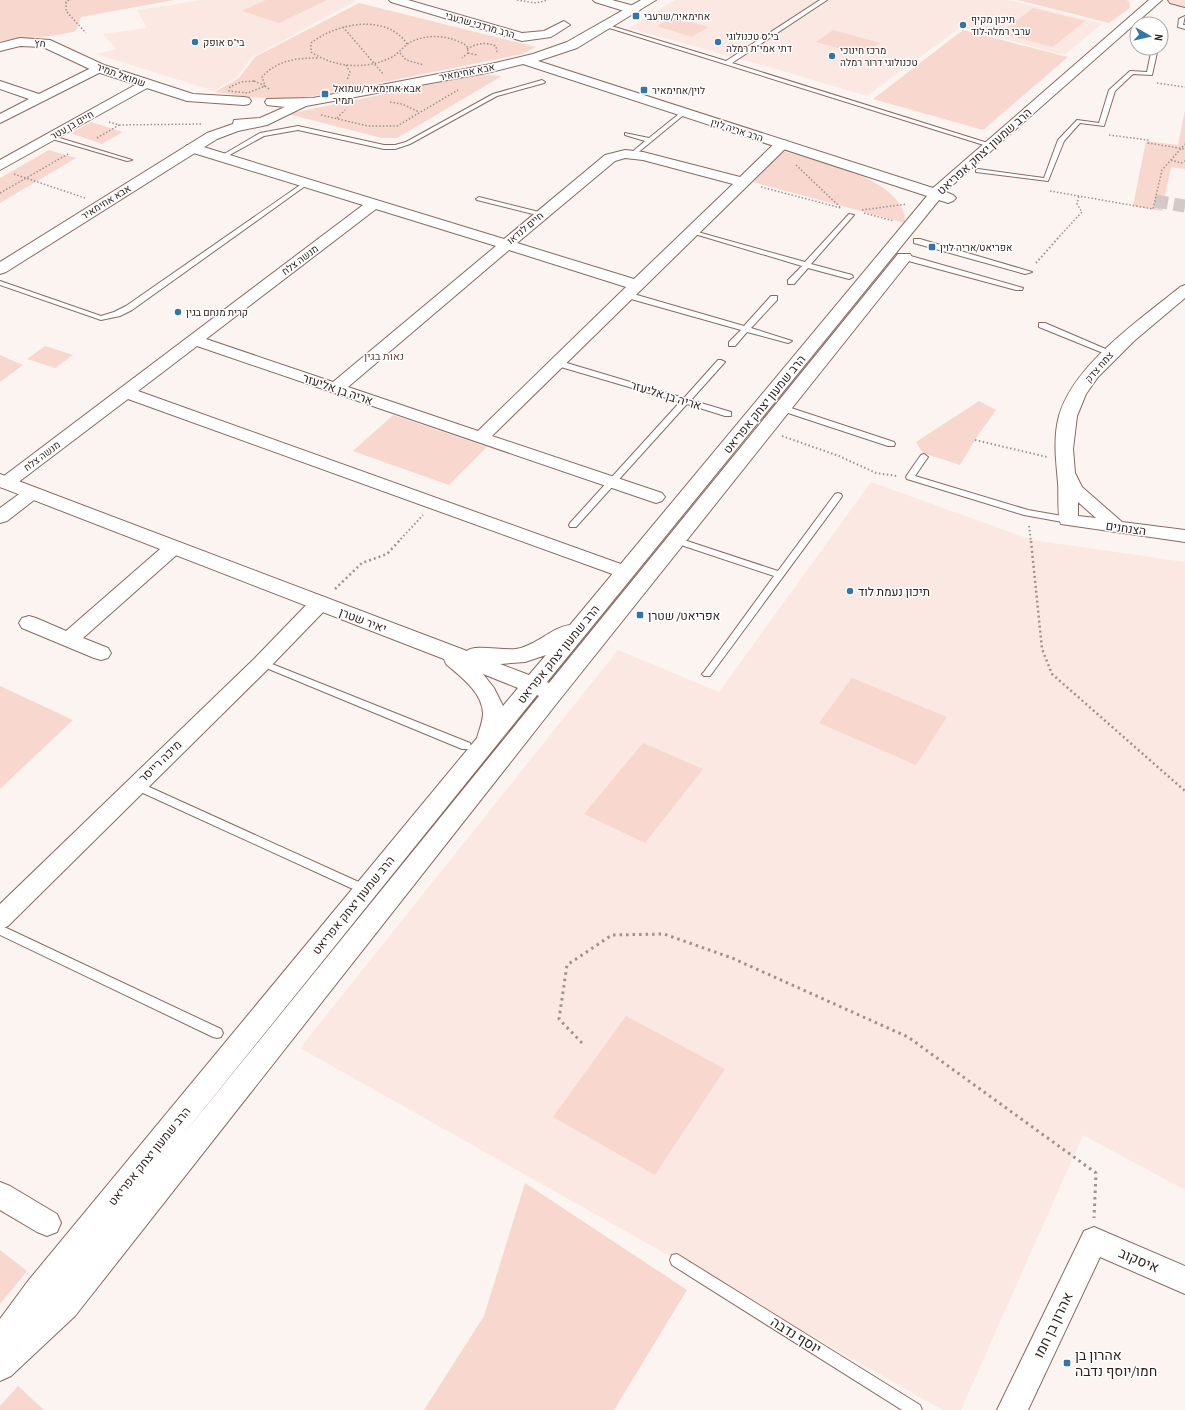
<svg xmlns="http://www.w3.org/2000/svg" width="1185" height="1410" viewBox="0 0 1185 1410" font-family="'PT Sans Narrow',Heebo,sans-serif">
	<style>
		.built { fill: #fbe8e2 }
		.green { fill: #f7d7ce }
		.lines { fill: none; stroke-linecap: round; stroke-linejoin: round }
		.minor-tunnel { stroke: #d3c9c6; stroke-width: 13; stroke-dasharray: 13 6; stroke-linecap: butt }
		.service-casing { stroke: #8c6960; stroke-width: 2 }
		.minor-casing { stroke: #8c6960; stroke-width: 2 }
		.tertiary-casing { stroke: #8c6960; stroke-width: 2 }
		.secondary-casing { stroke: #8c6960; stroke-width: 2 }
		.path-far3 { stroke: #9d928f; stroke-width: 1.5; stroke-dasharray: 1.5 2; stroke-linecap: butt }
		.path-far2 { stroke: #9d928f; stroke-width: 2; stroke-dasharray: 1.5 2.5; stroke-linecap: butt }
		.path-far1 { stroke: #9d928f; stroke-width: 2.5; stroke-dasharray: 2 3; stroke-linecap: butt }
		.path { stroke: #9d928f; stroke-width: 3; stroke-dasharray: 2.5 4; stroke-linecap: butt }
		.service { fill: #fff; fill-rule: evenodd }
		.minor { fill: #fff; fill-rule: evenodd }
		.tertiary { fill: #fff; fill-rule: evenodd }
		.secondary { fill: #ffe0d8; fill-rule: evenodd }
		.poi-dot { fill: #3175aa; stroke: #fff; stroke-width: 1.5 }
		.labels { text-anchor: middle; dominant-baseline: central; stroke-width: 3; stroke-linejoin: round; paint-order: stroke }
		.far-poi-label { font-size: 10px; fill: #2d1f1b; stroke: #fff; text-anchor: start }
		.far-street-label { font-size: 10px; fill: #2d1f1b; stroke: #fff }
		.far-neighbourhood-label { font-size: 11px; fill: #6a4a41; stroke: #fff }
		.street-label { font-size: 12px; fill: #2d1f1b; stroke: #fff }
		.poi-label { font-size: 12px; fill: #2d1f1b; stroke: #fff; text-anchor: start }
		.near-street-label { font-size: 14px; fill: #2d1f1b; stroke: #fff }
		.near-poi-label { font-size: 14px; fill: #2d1f1b; stroke: #fff; text-anchor: start }
	</style>
	<rect width="100%" height="100%" fill="#fcf4f1"/>
	<!-- built -->
	<path class="built" d="M 201,0 L 352,0 L 356,1 L 252,57 L 236,78 L 214,91 L 96,54 L 116,49 L 103,34 L 147,28 L 137,10 Z
		M 675,0 L 818,0 L 732,57 L 629,28 Z
		M 828,0 L 1008,0 L 1102,24 L 1064,55 L 961,27 L 867,96 L 738,58 Z
		M 871,482 L 1032,540 L 1185,562 L 1185,1190 L 1083,1135 L 961,1410 L 943,1410 L 300,1048 L 618,650 L 719,692 Z"/>
	<!-- green -->
	<path class="green" d="M 0,0 L 174,0 L 81,17 L 76,31 C 51,38 25,37 0,41 Z
		M 266,0 L 327,0 L 279,23 L 242,11 Z
		M 1018,0 L 1126,0 L 1129,1 L 1130,8 L 1109,23 Z
		M 359,3 L 536,47 L 522,54 L 294,100 L 250,97 L 215,92 L 239,78 L 255,57 Z
		M 1033,8 L 1085,21 L 1053,47 L 1000,33 Z
		M 673,17 L 708,27 L 692,37 L 657,26 Z
		M 833,30 L 880,43 L 863,55 L 816,42 Z
		M 963,30 L 1068,57 L 983,130 L 873,99 Z
		M 481,74 L 502,76 L 397,138 L 382,138 L 288,114 Z
		M 1185,110 L 1185,169 L 1171,167 L 1162,211 L 1133,206 L 1146,141 L 1178,145 Z
		M 91,122 L 123,132 L 102,144 L 71,133 Z
		M 49,150 L 76,158 L 0,203 L 0,178 Z
		M 783,151 C 815,161 908,179 905,223 L 753,182 Z
		M 45,346 L 73,355 L 55,368 L 27,359 Z
		M 0,355 L 23,365 L 0,382 Z
		M 979,401 L 996,410 L 978,435 L 960,465 L 923,453 L 916,442 Z
		M 393,415 L 487,447 L 449,485 L 353,451 Z
		M 852,678 L 947,717 L 916,765 L 819,723 Z
		M 0,686 L 73,720 L 0,789 Z
		M 643,743 L 703,769 L 645,843 L 584,814 Z
		M 626,1016 L 725,1069 L 655,1175 L 553,1117 Z
		M 525,1183 L 687,1290 L 614,1410 L 424,1410 L 484,1316 Z
		M 0,1250 L 27,1271 L 0,1304 Z
		M 18,1386 L 44,1410 L 0,1410 L 0,1406 Z"/>
	<g class="lines">
		<!-- minor-tunnel -->
		<path class="minor-tunnel" d="M 1155,201 L 1185,206"/>
		<defs>
			<path id="service" d="M 820,0 L 827,0 L 732,63 L 991,144 L 991,146 L 987,146 L 603,26 L 608,25 L 726,61 Z
				M 1185,16 L 1183,25 L 1185,25 L 1185,29 L 1178,27 L 1179,19 Z
				M 1152,48 L 1158,48 L 1152,75 L 1133,74 L 1115,91 L 1104,126 L 1080,123 L 1064,141 L 1048,181 L 976,172 L 976,170 L 978,169 L 1044,178 L 1058,140 L 1077,120 L 1099,123 L 1109,90 L 1130,71 L 1147,72 Z
				M 542,80 L 545,82 L 544,83 L 497,96 L 410,144 L 395,149 L 384,149 L 298,130 L 264,136 L 224,158 L 219,157 L 260,133 L 298,126 L 384,145 L 395,145 L 406,142 L 493,94 Z
				M 684,110 L 687,112 L 686,113 L 635,155 L 631,155 L 631,153 L 645,141 L 625,135 L 625,133 L 649,138 Z
				M 49,136 L 53,136 L 132,160 L 127,161 L 49,138 Z
				M 306,181 L 308,182 L 308,184 L 132,310 L 120,316 L 101,320 L 0,285 L 0,281 L 101,316 L 114,312 L 126,306 Z
				M 479,197 L 543,213 L 544,214 L 541,216 L 477,200 L 476,199 Z
				M 849,214 L 854,215 L 811,264 L 852,275 L 853,277 L 849,279 L 808,268 L 794,284 L 788,284 L 788,280 L 802,266 L 688,232 L 694,231 L 805,262 Z
				M 914,239 L 920,239 L 1032,272 L 1025,274 L 914,243 Z
				M 901,255 L 907,255 L 1023,288 L 1022,290 L 1016,290 L 901,259 Z
				M 624,293 L 630,293 L 744,326 L 771,296 L 777,296 L 777,300 L 751,328 L 792,341 L 788,343 L 747,332 L 735,346 L 729,346 L 729,342 L 741,330 L 624,297 Z
				M 1039,323 L 1045,323 L 1115,353 L 1114,355 L 1108,355 L 1039,327 Z
				M 718,360 L 721,360 L 725,362 L 691,400 L 731,412 L 731,416 L 725,416 L 687,404 L 576,527 L 570,527 L 569,525 L 570,523 L 680,402 L 554,365 L 554,361 L 560,361 L 684,398 Z
				M 779,406 L 785,406 L 894,442 L 895,444 L 894,446 L 888,446 L 779,410 Z
				M 924,454 L 928,457 L 915,476 L 1028,510 L 1068,517 L 1072,520 L 1068,523 L 1024,515 L 907,479 L 906,477 L 907,475 L 921,455 Z
				M 838,493 L 841,494 L 842,496 L 841,498 L 710,676 L 704,676 L 702,674 L 704,672 L 774,576 L 672,542 L 671,540 L 672,538 L 678,538 L 778,571 L 835,494 Z
				M 262,660 L 470,743 L 471,746 L 470,749 L 462,749 L 259,665 L 257,663 Z
				M 136,781 L 361,883 L 363,886 L 361,889 L 357,890 L 353,889 L 132,788 L 131,785 L 132,782 Z
				M 0,925 L 221,1029 L 223,1033 L 221,1037 L 217,1038 L 213,1037 L 0,935 Z
				M 677,1254 L 920,1405 L 922,1410 L 902,1410 L 672,1265 L 670,1260 L 672,1255 Z"/>
			<path id="minor" d="M 389,0 L 408,0 L 522,33 L 544,31 L 564,21 L 570,25 L 551,37 L 522,41 L 391,2 Z
				M 593,0 L 612,0 L 638,7 L 640,10 L 634,14 L 595,2 Z
				M 99,64 L 105,68 L 103,71 L 0,123 L 0,114 L 29,99 L 0,89 L 0,81 L 39,94 Z
				M 144,80 L 150,84 L 149,87 L 0,170 L 0,160 Z
				M 782,140 L 787,141 L 789,144 L 787,147 L 492,436 L 662,493 L 665,497 L 662,501 L 656,503 L 650,501 L 197,346 L 138,391 L 632,568 L 635,572 L 632,576 L 625,578 L 618,576 L 128,399 L 12,487 L 6,489 L 0,487 L 0,479 L 363,205 L 187,151 L 185,148 L 187,145 L 197,145 L 504,239 L 605,155 L 625,150 L 643,152 L 740,177 L 777,141 ZM 625,158 L 643,160 L 733,184 L 634,279 L 517,243 L 615,161 ZM 376,209 L 496,246 L 333,382 L 206,339 ZM 509,250 L 626,287 L 478,431 L 348,387 Z
				M 1185,285 L 1185,298 L 1134,341 L 1098,377 L 1086,394 L 1077,416 L 1073,449 L 1075,473 L 1082,487 L 1122,522 L 1185,530 L 1185,542 L 1061,524 C 1057,517 1059,493 1058,483 C 1056,460 1053,438 1059,416 C 1074,364 1140,320 1180,287 ZM 1078,502 L 1096,518 L 1078,516 Z
				M 32,487 L 38,489 L 41,493 L 38,497 L 7,521 L 0,523 L 0,508 L 26,489 Z
				M 174,541 L 181,543 L 183,547 L 181,551 L 83,638 L 108,648 L 111,653 L 108,658 L 101,660 L 94,658 L 22,628 L 19,623 L 22,618 L 29,616 L 36,618 L 66,631 L 167,543 Z
				M 320,596 L 327,598 L 330,603 L 327,608 L 269,668 L 8,926 L 0,929 L 0,904 L 255,658 L 313,598 Z
				M 0,1182 L 10,1186 L 57,1214 L 61,1223 L 57,1232 L 47,1236 L 37,1232 L 0,1210 Z
				M 1094,1227 L 1185,1266 L 1185,1294 L 1100,1257 L 1028,1410 L 997,1410 L 1084,1231 Z"/>
			<path id="tertiary" d="M 641,0 L 656,0 L 577,48 L 538,61 L 933,188 L 1149,0 L 1162,0 L 948,189 L 946,192 L 953,195 L 956,198 L 953,201 L 948,203 L 939,200 L 547,682 L 549,683 L 898,254 L 910,254 L 912,257 L 910,260 L 561,698 L 75,1316 L 11,1376 L 0,1381 L 0,1319 L 28,1281 L 477,738 C 479,730 483,722 483,713 C 482,692 461,677 446,664 L 444,659 L 0,487 L 0,474 L 467,651 C 475,644 503,651 516,649 C 536,646 552,627 570,625 L 927,196 L 523,64 L 491,72 L 306,106 L 267,125 L 238,131 L 217,139 L 6,272 L 0,274 L 0,262 L 207,133 L 233,124 L 234,120 L 260,118 L 285,107 L 267,105 L 265,102 L 267,99 L 313,98 L 491,64 L 533,54 L 567,42 ZM 546,655 L 529,675 L 500,664 L 525,662 ZM 483,674 L 518,688 L 503,706 L 494,688 ZM 537,695 L 539,696 L 177,1142 Z
				M 20,38 L 50,40 L 104,65 L 193,94 L 244,97 L 249,98 L 251,101 L 249,104 L 244,105 L 187,101 L 94,71 L 43,47 L 20,46 L 0,51 L 0,43 Z"/>
			<path id="secondary" d="M 1168,0 L 1185,0 L 1185,7 L 1170,3 Z"/>
		</defs>
		<!-- service casing -->
		<use href="#service" class="service-casing"/>
		<!-- minor casing -->
		<use href="#minor" class="minor-casing"/>
		<!-- tertiary casing -->
		<use href="#tertiary" class="tertiary-casing"/>
		<!-- secondary casing -->
		<use href="#secondary" class="secondary-casing"/>
		<!-- path-far3 -->
		<path class="path-far3" d="M 69,0 L 66,2 L 66,11 L 86,33
			M 517,0 L 536,3 L 548,0
			M 343,27 L 384,75
			M 407,44 C 387,13 336,23 311,43 L 311,52 C 335,68 367,70 392,57 C 399,53 403,47 409,43 C 427,33 450,35 467,46 L 468,53 L 462,58
			M 467,49 C 477,43 486,42 496,46 L 497,52
			M 400,53 L 406,60 L 424,65
			M 468,53 L 477,55
			M 346,65 L 350,72 L 347,80
			M 254,81 L 265,86 L 248,93 L 229,91 L 230,87 L 241,82 Z
			M 1157,83 L 1185,87
			M 269,89 L 265,86 L 262,77 C 277,60 297,58 318,58
			M 390,102 L 402,104 L 419,112
			M 321,115 L 368,126 L 397,126 L 458,90
			M 337,118 L 345,110
			M 109,122 L 119,125 L 201,124
			M 1109,135 L 1148,140 L 1148,143 L 1185,149
			M 97,138 L 119,125
			M 1171,160 L 1181,163 L 1185,161
			M 796,165 L 840,207
			M 14,174 L 85,198
			M 761,187 L 841,208
			M 1050,191 L 1153,209 L 1162,170 L 1185,144
			M 0,193 L 68,154
			M 862,210 L 907,204
			M 864,213 L 894,221
			M 1057,239 L 1082,212 L 1077,204 L 1079,195"/>
		<!-- path-far2 -->
		<path class="path-far2" d="M 1036,263 L 1058,238
			M 782,436 L 839,456 L 876,473 L 897,476
			M 975,440 L 1047,457
			M 1029,526 L 1031,542
			M 398,542 L 423,515"/>
		<!-- path-far1 -->
		<path class="path-far1" d="M 1031,541 L 1042,649 L 1052,674 L 1185,791
			M 335,589 L 362,563 L 387,554 L 399,541"/>
		<!-- path -->
		<path class="path" d="M 582,1043 L 559,1019 L 567,965 L 612,935 L 664,934 L 732,958 L 908,1037 L 1096,1173 L 1094,1218"/>
		<!-- service -->
		<use href="#service" class="service"/>
		<!-- minor -->
		<use href="#minor" class="minor"/>
		<!-- tertiary -->
		<use href="#tertiary" class="tertiary"/>
		<!-- secondary -->
		<use href="#secondary" class="secondary"/>
	</g>
	<!-- markers -->
	<g class="poi-dot">
		<rect x="632" y="12" width="8" height="8" rx="2"/>
		<circle cx="963" cy="25" r="4"/>
		<circle cx="195" cy="42" r="4"/>
		<circle cx="718" cy="42" r="4"/>
		<circle cx="832" cy="56" r="4"/>
		<rect x="640" y="86" width="8" height="8" rx="2"/>
		<rect x="321" y="90" width="8" height="8" rx="2"/>
		<rect x="928" y="243" width="8" height="8" rx="2"/>
		<circle cx="178" cy="312" r="4"/>
		<circle cx="850" cy="591" r="4"/>
		<rect x="636" y="611" width="8" height="8" rx="2"/>
		<rect x="1063" y="1359" width="8" height="8" rx="2"/>
	</g>
	<g class="labels">
		<!-- far-poi labels -->
		<g class="far-poi-label">
			<text x="644" y="16">אחימאיר/שרעבי</text>
			<text x="971" y="19">תיכון מקיף<tspan x="971" dy="12">ערבי רמלה-לוד</tspan></text>
			<text x="726" y="36">בי"ס טכנולוגי<tspan x="726" dy="12">דתי אמי"ת רמלה</tspan></text>
			<text x="203" y="42">בי"ס אופק</text>
			<text x="840" y="50">מרכז חינוכי<tspan x="840" dy="12">טכנולוגי דרור רמלה</tspan></text>
			<text x="333" y="88">אבא אחימאיר/שמואל<tspan x="333" dy="12">תמיר</tspan></text>
			<text x="652" y="90">לוין/אחימאיר</text>
			<text x="940" y="247">אפריאט/אריה לוין</text>
			<text x="186" y="312">קרית מנחם בגין</text>
		</g>
		<!-- far-street labels -->
		<g class="far-street-label">
			<text transform="translate(480 25) rotate(16)">הרב מרדכי שרעבי</text>
			<text transform="translate(40 43) rotate(8)">חץ</text>
			<text transform="translate(467 72) rotate(-11)">אבא אחימאיר</text>
			<text transform="translate(121 75) rotate(20)">שמואל תמיר</text>
			<text transform="translate(72 125) rotate(-30)">חיים בן עטר</text>
			<text transform="translate(737 130) rotate(18)">הרב אריה לוין</text>
			<text transform="translate(106 202) rotate(-32)">אבא אחימאיר</text>
			<text transform="translate(525 228) rotate(-40)">חיים לנדאו</text>
			<text transform="translate(300 260) rotate(-37)">מנשה צלח</text>
			<text transform="translate(1099 367) rotate(-49)">צמח צדק</text>
			<text transform="translate(42 456) rotate(-37)">מנשה צלח</text>
		</g>
		<!-- far-neighbourhood labels -->
		<g class="far-neighbourhood-label">
			<text x="384" y="356">נאות בגין</text>
		</g>
		<!-- street labels -->
		<g class="street-label">
			<text transform="translate(984 151) rotate(-42)">הרב שמעון יצחק אפריאט</text>
			<text transform="translate(338 389) rotate(19)">אריה בן אליעזר</text>
			<text transform="translate(666 395) rotate(17)">אריה בן אליעזר</text>
			<text transform="translate(764 404) rotate(-51)">הרב שמעון יצחק אפריאט</text>
			<text transform="translate(1126 528) rotate(8)">הצנחנים</text>
			<text transform="translate(363 620) rotate(21)">יאיר שטרן</text>
			<text transform="translate(558 654) rotate(-51)">הרב שמעון יצחק אפריאט</text>
			<text transform="translate(160 761) rotate(-44)">מיכה רייסר</text>
			<text transform="translate(353 905) rotate(-51)">הרב שמעון יצחק אפריאט</text>
			<text transform="translate(149 1156) rotate(-51)">הרב שמעון יצחק אפריאט</text>
		</g>
		<!-- poi labels -->
		<g class="poi-label">
			<text x="858" y="591">תיכון נעמת לוד</text>
			<text x="648" y="615">אפריאט/ שטרן</text>
		</g>
		<!-- near-street labels -->
		<g class="near-street-label">
			<text transform="translate(1139 1260) rotate(23)">איסקוב</text>
			<text transform="translate(1053 1325) rotate(-64)">אהרון בן חמו</text>
			<text transform="translate(796 1335) rotate(32)">יוסף נדבה</text>
		</g>
		<!-- near-poi labels -->
		<g class="near-poi-label">
			<text x="1075" y="1355">אהרון בן<tspan x="1075" dy="16">חמו/יוסף נדבה</tspan></text>
		</g>
	</g>
	<!-- north arrow -->
	<g transform="translate(1149 36) rotate(98)"><circle r="19" fill="#ffffff" stroke="#aba5a4"/>
	<path d="M0-3L7 15L0 10L-7 15Z" fill="#3175aa"/>
	<text y="-6" font-size="11" font-weight="bold" text-anchor="middle" fill="#2d1f1b">N</text>
	</g>
</svg>
